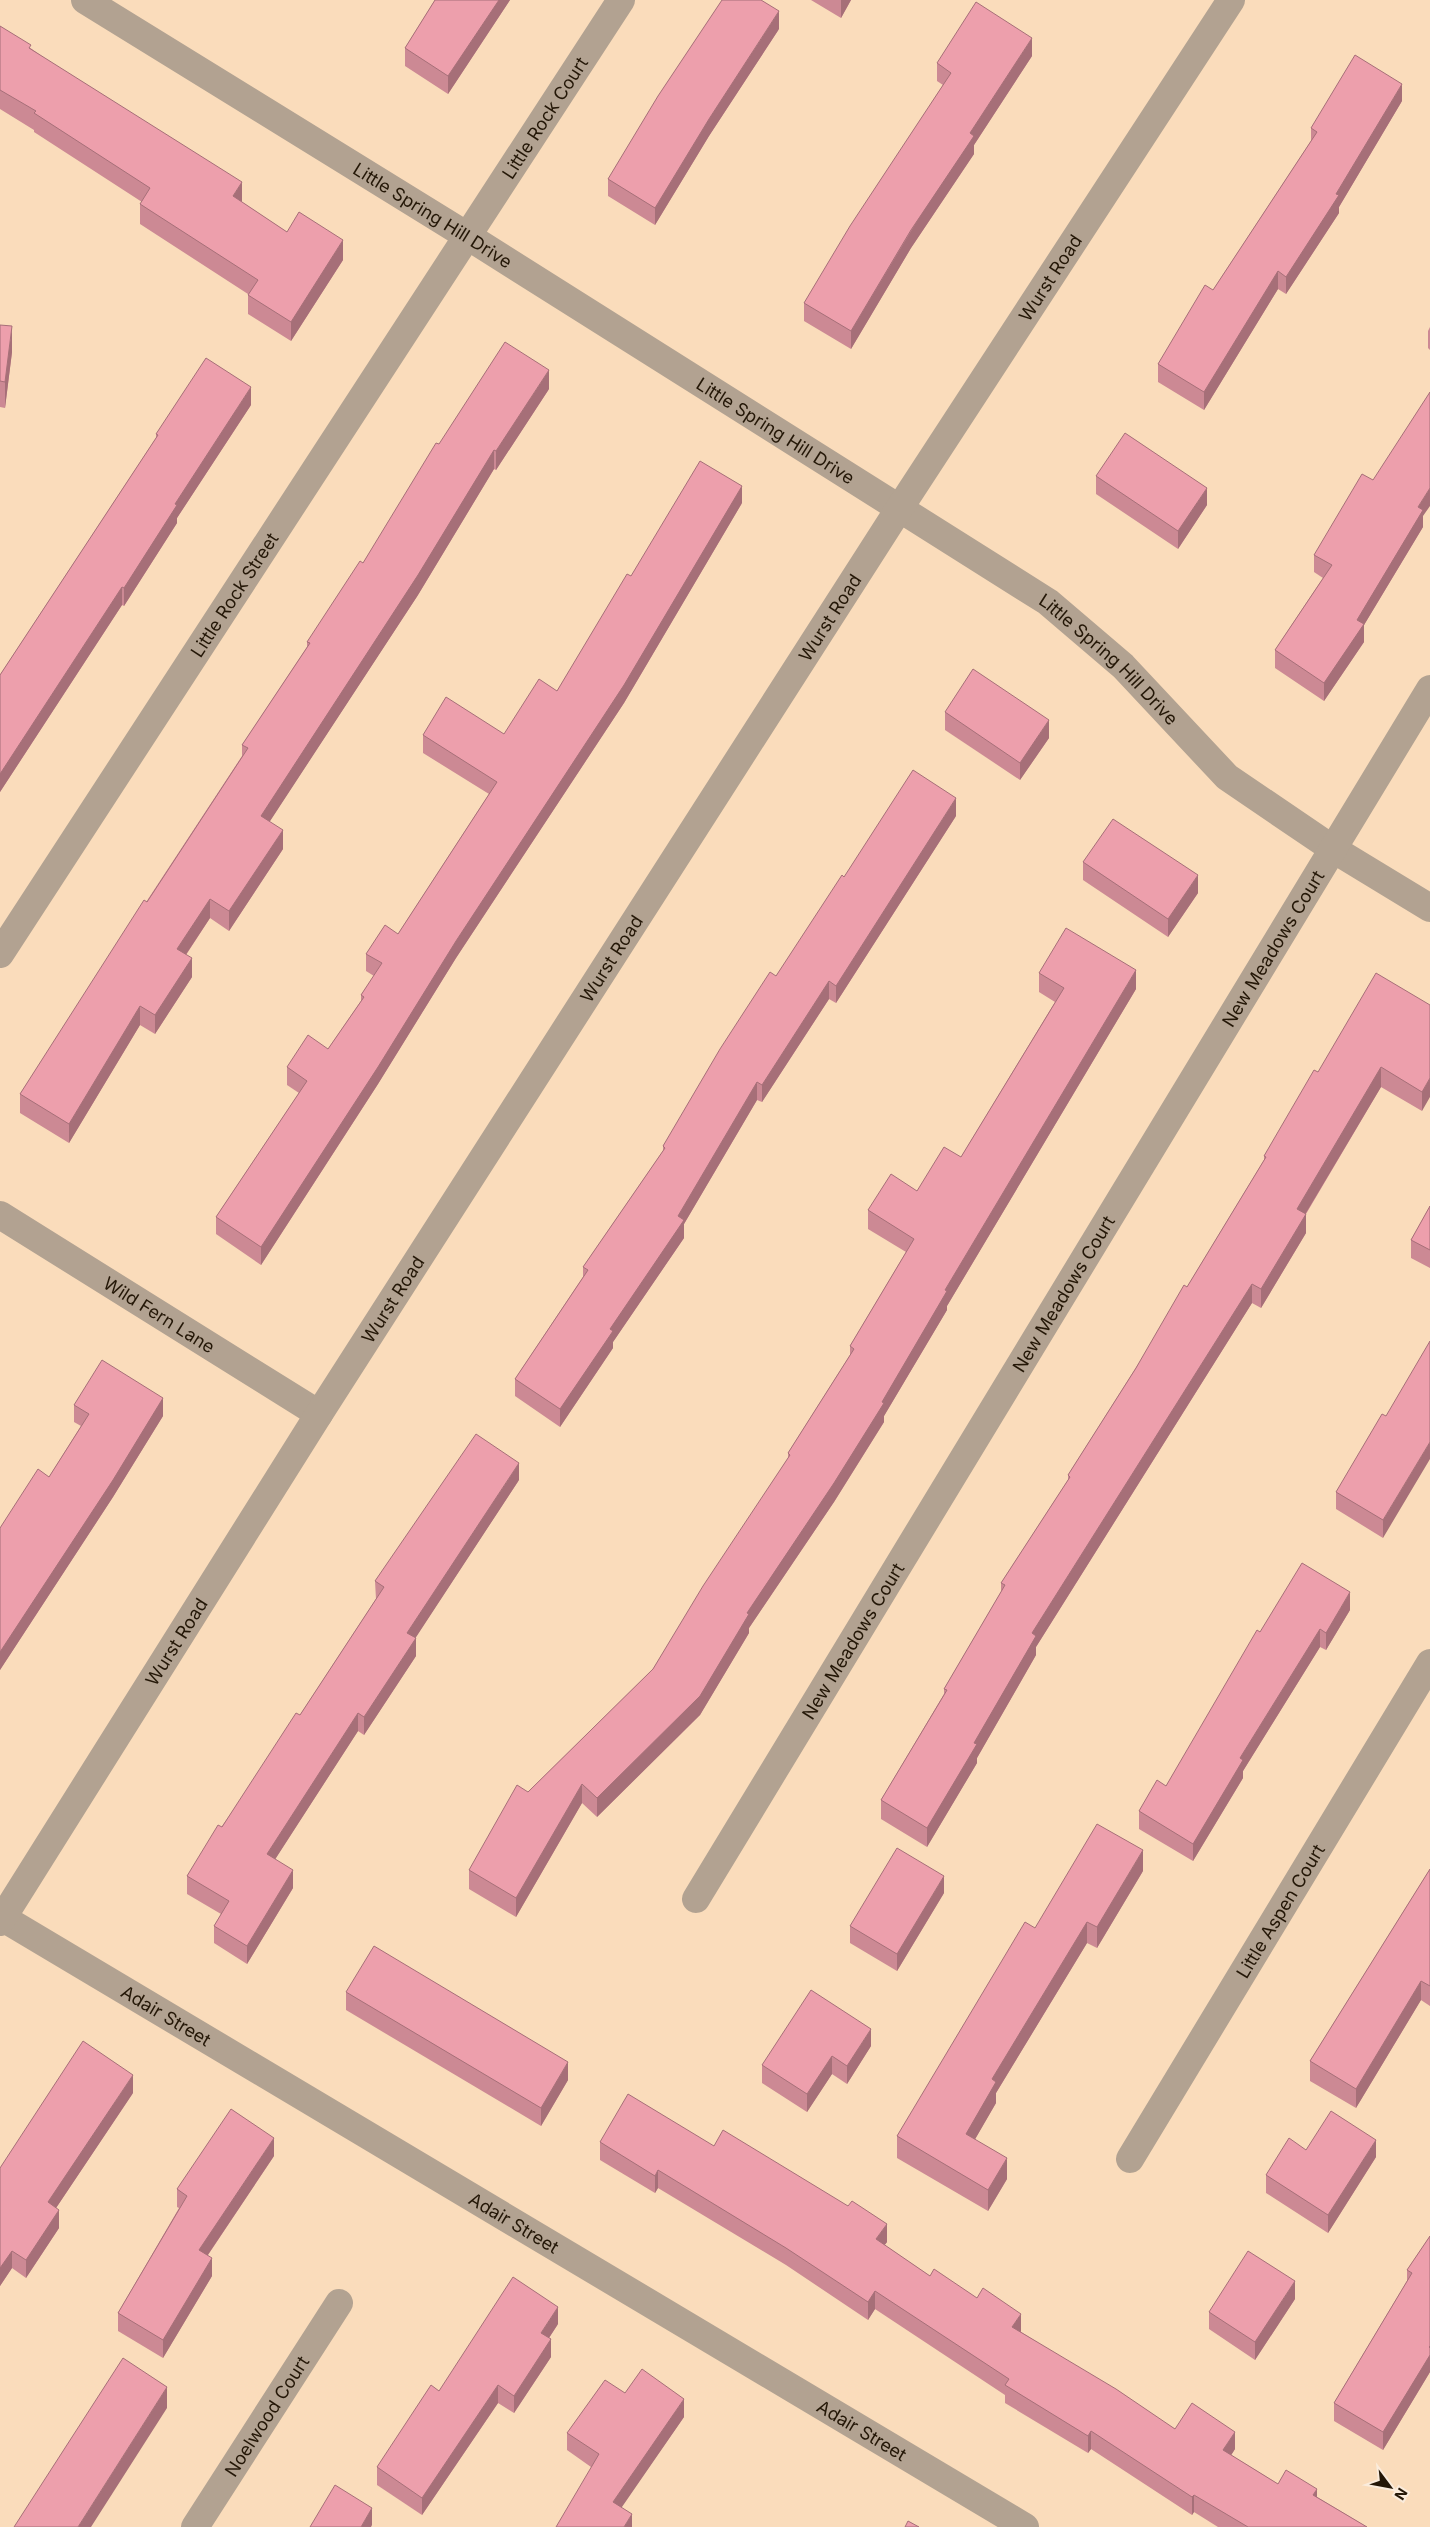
<svg xmlns="http://www.w3.org/2000/svg" width="1430" height="2527" viewBox="0 0 1430 2527" font-family="Inter,sans-serif">
	<style>
		.lines { fill: none; stroke-linecap: round; stroke-linejoin: round }
		.minor { stroke: #b2a291; stroke-width: 28 }
		.wall { fill: #cc8994 }
		.shaded-wall { fill: #a66f78 }
		.building { fill: #ed9fac; stroke: #a66f78 }
		.labels { text-anchor: middle; dominant-baseline: central; stroke-width: 5; stroke-linejoin: round; paint-order: stroke }
		.street-label { font-size: 18px; fill: #241707; stroke: #fbecdc }
	</style>
	<rect width="100%" height="100%" fill="#fadcbb"/>
	<g class="lines">
		<!-- minor -->
		<g class="minor">
			<path id="s1" d="M 85,0 L 469,237 L 1048,602 L 1123,666 L 1227,777 L 1333,849 L 1430,908"/>
			<path id="s2" d="M 0,954 L 621,0"/>
			<path id="s3" d="M 0,1215 L 319,1414"/>
			<path id="s4" d="M 696,1899 L 1430,689"/>
			<path id="s5" d="M 3,1918 L 1025,2527"/>
			<path id="s6" d="M 0,1922 L 319,1414 L 899,509 L 1231,0"/>
			<path id="s7" d="M 1130,2159 L 1430,1663"/>
			<path id="s8" d="M 195,2527 L 339,2303"/>
		</g>
	</g>
	<!-- wall -->
	<path class="wall" d="M 435,0 L 510,0 L 448,94 L 405,66 L 405,48 Z
		M 811,0 L 851,0 L 841,18 Z
		M 0,26 L 242,201 L 241,202 L 287,232 L 343,260 L 291,341 L 248,314 L 248,294 L 140,224 L 140,204 L 142,202 L 34,132 L 34,130 L 0,109 Z
		M 779,29 L 709,136 L 655,225 L 608,196 L 608,179 Z
		M 1032,56 L 974,145 L 974,154 L 911,248 L 851,349 L 804,321 L 804,303 L 943,85 L 937,81 L 937,63 Z
		M 1402,101 L 1339,207 L 1339,213 L 1286,294 L 1278,289 L 1204,410 L 1158,382 L 1158,364 L 1213,290 L 1311,141 L 1311,128 Z
		M 0,325 L 12,352 L 5,408 L 0,407 Z
		M 1430,327 L 1430,350 L 1428,348 L 1428,331 Z
		M 549,389 L 496,470 L 494,469 L 418,595 L 269,822 L 283,849 L 229,931 L 210,918 L 186,955 L 192,977 L 155,1034 L 140,1025 L 69,1143 L 20,1113 L 20,1094 L 242,756 L 242,745 L 307,647 L 307,642 L 363,563 L 439,444 Z
		M 251,405 L 177,518 L 177,523 L 124,606 L 122,605 L 0,792 L 0,675 L 156,438 L 156,434 Z
		M 1096,476 L 1207,505 L 1178,549 L 1096,494 Z
		M 742,503 L 624,703 L 456,958 L 378,1084 L 261,1265 L 216,1234 L 216,1217 L 299,1093 L 287,1085 L 287,1067 L 328,1049 L 361,1001 L 361,995 L 374,976 L 366,971 L 366,954 L 398,934 L 489,794 L 423,753 L 423,735 L 504,734 L 557,691 L 631,576 Z
		M 1423,516 L 1423,527 L 1364,625 L 1364,642 L 1324,701 L 1275,668 L 1275,650 L 1323,578 L 1314,572 L 1314,555 Z
		M 945,712 L 1049,738 L 1020,780 L 945,730 Z
		M 956,816 L 836,1003 L 829,999 L 762,1102 L 757,1100 L 684,1224 L 684,1238 L 613,1342 L 613,1348 L 560,1427 L 515,1396 L 515,1379 L 583,1277 L 583,1267 L 663,1151 L 663,1146 L 776,976 L 844,877 Z
		M 1083,862 L 1198,893 L 1168,937 L 1083,880 Z
		M 1039,973 L 1136,989 L 947,1306 L 947,1310 L 884,1416 L 884,1422 L 834,1502 L 749,1628 L 749,1633 L 700,1715 L 597,1817 L 582,1803 L 516,1917 L 469,1889 L 469,1870 L 528,1792 L 653,1669 L 788,1458 L 788,1453 L 850,1355 L 850,1346 L 906,1252 L 868,1229 L 868,1210 L 917,1191 L 961,1157 L 1055,1002 L 1039,992 Z
		M 1430,1005 L 1422,1111 L 1381,1087 L 1306,1214 L 1306,1233 L 1261,1308 L 1252,1303 L 1036,1647 L 1036,1655 L 977,1758 L 977,1763 L 927,1847 L 881,1819 L 881,1800 L 944,1694 L 944,1689 L 1001,1592 L 1001,1583 L 1068,1480 L 1068,1475 L 1187,1287 L 1264,1160 L 1264,1156 L 1318,1072 Z
		M 1430,1206 L 1430,1268 L 1411,1258 L 1411,1240 Z
		M 74,1405 L 163,1416 L 113,1497 L 0,1670 L 0,1528 L 49,1477 L 81,1426 L 74,1422 Z
		M 1386,1416 L 1383,1538 L 1336,1509 L 1336,1492 Z
		M 519,1480 L 415,1638 L 416,1656 L 364,1735 L 358,1731 L 275,1859 L 293,1888 L 247,1964 L 214,1943 L 214,1926 L 221,1914 L 187,1894 L 187,1876 L 300,1715 L 376,1599 L 375,1581 Z
		M 1350,1610 L 1326,1650 L 1320,1647 L 1243,1771 L 1243,1778 L 1193,1861 L 1139,1829 L 1139,1811 L 1166,1786 L 1260,1632 Z
		M 1430,1869 L 1430,2006 L 1421,2000 L 1356,2108 L 1310,2081 L 1310,2061 Z
		M 1143,1871 L 1097,1948 L 1087,1943 L 996,2093 L 996,2103 L 975,2139 L 1007,2179 L 988,2211 L 897,2158 L 897,2136 L 1035,1928 Z
		M 944,1893 L 897,1971 L 850,1943 L 850,1926 Z
		M 346,1992 L 568,2080 L 541,2126 L 346,2010 Z
		M 871,2046 L 847,2084 L 832,2074 L 807,2112 L 762,2083 L 762,2065 Z
		M 133,2093 L 56,2208 L 59,2228 L 26,2278 L 12,2268 L 0,2286 L 0,2168 Z
		M 600,2142 L 714,2146 L 887,2242 L 884,2245 L 930,2276 L 1021,2331 L 1021,2332 L 1175,2429 L 1235,2449 L 1231,2455 L 1278,2484 L 1317,2497 L 1367,2527 L 1218,2527 L 1194,2512 L 1192,2515 L 1091,2449 L 1088,2453 L 1005,2403 L 1005,2395 L 875,2309 L 868,2320 L 786,2265 L 658,2188 L 655,2193 L 600,2160 Z
		M 1306,2150 L 1376,2157 L 1328,2233 L 1266,2193 L 1266,2175 Z
		M 274,2156 L 208,2255 L 212,2276 L 163,2358 L 118,2331 L 118,2313 L 179,2208 L 177,2207 L 177,2189 Z
		M 1430,2236 L 1430,2372 L 1383,2450 L 1334,2421 L 1334,2403 L 1407,2281 L 1407,2270 Z
		M 1295,2299 L 1255,2360 L 1209,2329 L 1209,2312 Z
		M 558,2324 L 549,2338 L 551,2357 L 514,2413 L 498,2403 L 422,2515 L 377,2485 L 377,2467 L 439,2391 Z
		M 625,2393 L 684,2417 L 621,2507 L 632,2527 L 591,2467 L 567,2450 L 567,2433 Z"/>
	<!-- shaded-wall -->
	<path class="shaded-wall" d="M 499,0 L 510,0 L 448,94 L 448,76 Z
		M 841,0 L 851,0 L 841,18 Z
		M 779,11 L 779,29 L 709,136 L 655,225 L 655,208 L 709,119 Z
		M 1032,38 L 1032,56 L 974,145 L 974,154 L 911,248 L 851,349 L 851,331 L 970,133 Z
		M 1402,84 L 1402,101 L 1339,207 L 1339,213 L 1286,294 L 1286,277 L 1336,194 Z
		M 242,182 L 242,201 L 233,215 L 233,196 Z
		M 343,240 L 343,260 L 291,341 L 291,322 Z
		M 1278,271 L 1278,289 L 1204,410 L 1204,392 Z
		M 12,326 L 12,352 L 5,408 L 5,382 Z
		M 549,370 L 549,389 L 496,470 L 496,451 Z
		M 251,387 L 251,405 L 177,518 L 177,523 L 124,606 L 124,588 L 175,504 Z
		M 494,450 L 494,469 L 418,595 L 261,835 L 261,816 Z
		M 742,486 L 742,503 L 624,703 L 456,958 L 378,1084 L 261,1265 L 261,1247 L 456,941 Z
		M 1207,488 L 1207,505 L 1178,549 L 1178,531 Z
		M 1430,488 L 1430,506 L 1423,516 L 1423,527 L 1364,625 L 1364,642 L 1324,701 L 1324,683 L 1357,620 L 1418,507 Z
		M 122,587 L 122,605 L 0,792 L 0,774 Z
		M 1049,720 L 1049,738 L 1020,780 L 1020,763 Z
		M 956,798 L 956,816 L 836,1003 L 836,986 Z
		M 283,830 L 283,849 L 229,931 L 229,911 Z
		M 1198,875 L 1198,893 L 1168,937 L 1168,919 Z
		M 210,899 L 210,918 L 177,968 L 177,949 Z
		M 192,958 L 192,977 L 155,1034 L 155,1015 Z
		M 1136,970 L 1136,989 L 947,1306 L 947,1310 L 884,1416 L 884,1422 L 834,1502 L 749,1628 L 749,1633 L 700,1715 L 597,1817 L 597,1798 L 747,1613 L 882,1402 L 945,1290 Z
		M 829,981 L 829,999 L 762,1102 L 762,1085 Z
		M 140,1006 L 140,1025 L 69,1143 L 69,1124 Z
		M 1381,1067 L 1381,1087 L 1297,1228 L 1297,1209 Z
		M 1430,1078 L 1430,1097 L 1422,1111 L 1422,1092 Z
		M 757,1082 L 757,1100 L 684,1224 L 684,1238 L 613,1342 L 613,1348 L 560,1427 L 560,1409 L 678,1216 Z
		M 1306,1214 L 1306,1233 L 1261,1308 L 1261,1289 Z
		M 1252,1284 L 1252,1303 L 1036,1647 L 1036,1655 L 977,1758 L 977,1763 L 927,1847 L 927,1828 L 974,1743 L 1032,1633 Z
		M 163,1398 L 163,1416 L 113,1497 L 0,1670 L 0,1652 Z
		M 1430,1442 L 1430,1459 L 1383,1538 L 1383,1520 Z
		M 519,1463 L 519,1480 L 407,1651 L 407,1633 Z
		M 1350,1592 L 1350,1610 L 1326,1650 L 1326,1633 Z
		M 1320,1629 L 1320,1647 L 1243,1771 L 1243,1778 L 1193,1861 L 1193,1844 L 1240,1758 Z
		M 416,1638 L 416,1656 L 364,1735 L 364,1717 Z
		M 358,1713 L 358,1731 L 267,1872 L 267,1854 Z
		M 582,1784 L 582,1803 L 516,1917 L 516,1898 Z
		M 1143,1850 L 1143,1871 L 1097,1948 L 1097,1927 Z
		M 293,1870 L 293,1888 L 247,1964 L 247,1946 Z
		M 944,1876 L 944,1893 L 897,1971 L 897,1954 Z
		M 1087,1922 L 1087,1943 L 996,2093 L 996,2103 L 966,2155 L 966,2134 L 992,2079 Z
		M 1421,1981 L 1421,2000 L 1356,2108 L 1356,2089 Z
		M 871,2029 L 871,2046 L 847,2084 L 847,2066 Z
		M 832,2056 L 832,2074 L 807,2112 L 807,2094 Z
		M 568,2062 L 568,2080 L 541,2126 L 541,2108 Z
		M 133,2075 L 133,2093 L 48,2220 L 48,2202 Z
		M 274,2138 L 274,2156 L 199,2268 L 199,2250 Z
		M 1376,2140 L 1376,2157 L 1328,2233 L 1328,2215 Z
		M 1007,2158 L 1007,2179 L 988,2211 L 988,2190 Z
		M 658,2170 L 658,2188 L 655,2193 L 655,2176 Z
		M 59,2210 L 59,2228 L 26,2278 L 26,2260 Z
		M 887,2224 L 887,2242 L 876,2257 L 876,2239 Z
		M 12,2251 L 12,2268 L 0,2286 L 0,2268 Z
		M 212,2258 L 212,2276 L 163,2358 L 163,2340 Z
		M 1295,2281 L 1295,2299 L 1255,2360 L 1255,2342 Z
		M 875,2291 L 875,2309 L 868,2320 L 868,2302 Z
		M 558,2307 L 558,2324 L 541,2350 L 541,2333 Z
		M 1021,2314 L 1021,2331 L 1012,2344 L 1012,2327 Z
		M 551,2339 L 551,2357 L 514,2413 L 514,2396 Z
		M 1430,2346 L 1430,2372 L 1383,2450 L 1383,2432 Z
		M 498,2385 L 498,2403 L 422,2515 L 422,2498 Z
		M 167,2387 L 167,2408 L 91,2527 L 78,2527 Z
		M 684,2399 L 684,2417 L 613,2520 L 613,2502 Z
		M 1091,2431 L 1091,2449 L 1088,2453 L 1088,2436 Z
		M 1235,2432 L 1235,2449 L 1223,2468 L 1223,2450 Z
		M 1317,2489 L 1317,2507 L 1313,2495 Z
		M 1194,2495 L 1194,2512 L 1192,2515 L 1192,2497 Z
		M 372,2508 L 372,2525 L 371,2527 L 361,2527 Z
		M 632,2514 L 632,2527 L 624,2527 Z"/>
	<!-- building -->
	<path class="building" d="M 435,0 L 499,0 L 448,76 L 405,48 Z
		M 722,0 L 761,0 L 779,11 L 709,119 L 655,208 L 608,179 L 658,96 Z
		M 976,2 L 1032,38 L 970,133 L 974,136 L 911,230 L 851,331 L 804,303 L 850,226 L 951,73 L 937,63 Z
		M 0,26 L 31,45 L 29,48 L 242,182 L 233,196 L 287,232 L 299,212 L 343,240 L 291,322 L 248,295 L 258,280 L 140,204 L 150,188 L 34,113 L 36,111 L 0,90 Z
		M 1355,55 L 1402,84 L 1336,194 L 1339,195 L 1286,277 L 1278,271 L 1204,392 L 1158,364 L 1205,285 L 1213,290 L 1317,132 L 1311,128 Z
		M 0,325 L 12,326 L 5,382 L 0,381 Z
		M 505,342 L 549,370 L 496,451 L 494,450 L 418,575 L 261,816 L 283,830 L 229,911 L 210,899 L 177,949 L 192,958 L 155,1015 L 140,1006 L 69,1124 L 20,1094 L 144,900 L 147,902 L 248,748 L 242,745 L 310,643 L 307,642 L 360,561 L 363,563 L 436,443 L 439,444 Z
		M 206,358 L 251,387 L 175,504 L 177,505 L 124,588 L 122,587 L 0,774 L 0,675 L 158,435 L 156,434 Z
		M 1430,392 L 1430,488 L 1418,507 L 1423,510 L 1357,620 L 1364,624 L 1324,683 L 1275,650 L 1332,565 L 1314,555 L 1362,474 L 1373,480 Z
		M 1125,433 L 1207,488 L 1178,531 L 1096,476 Z
		M 700,461 L 742,486 L 624,685 L 456,941 L 378,1067 L 261,1247 L 216,1217 L 307,1081 L 287,1067 L 308,1035 L 328,1049 L 364,997 L 361,995 L 382,963 L 366,954 L 385,925 L 398,934 L 497,782 L 423,735 L 446,697 L 504,734 L 539,679 L 557,691 L 627,574 L 631,576 Z
		M 973,669 L 1049,720 L 1020,763 L 945,712 Z
		M 913,770 L 956,798 L 836,986 L 829,981 L 762,1085 L 757,1082 L 678,1216 L 684,1220 L 610,1329 L 613,1331 L 560,1409 L 515,1379 L 588,1270 L 583,1267 L 665,1148 L 663,1146 L 720,1049 L 770,972 L 776,976 L 842,875 L 844,877 Z
		M 1113,819 L 1198,875 L 1168,919 L 1083,862 Z
		M 1066,928 L 1136,970 L 945,1290 L 947,1291 L 882,1402 L 884,1403 L 834,1483 L 747,1613 L 749,1614 L 700,1696 L 597,1798 L 582,1784 L 516,1898 L 469,1870 L 517,1785 L 528,1792 L 653,1669 L 703,1586 L 790,1455 L 788,1453 L 854,1349 L 850,1346 L 914,1239 L 868,1210 L 891,1174 L 917,1191 L 944,1147 L 961,1157 L 1064,988 L 1039,973 Z
		M 1376,973 L 1430,1005 L 1430,1078 L 1422,1092 L 1381,1067 L 1297,1209 L 1306,1214 L 1261,1289 L 1252,1284 L 1032,1633 L 1036,1636 L 974,1743 L 977,1744 L 927,1828 L 881,1800 L 947,1690 L 944,1689 L 1005,1585 L 1001,1583 L 1070,1477 L 1068,1475 L 1136,1368 L 1184,1285 L 1187,1287 L 1266,1157 L 1264,1156 L 1314,1070 L 1318,1072 Z
		M 1430,1206 L 1430,1250 L 1411,1240 Z
		M 1430,1341 L 1430,1442 L 1383,1520 L 1336,1492 L 1382,1414 L 1386,1416 Z
		M 102,1360 L 163,1398 L 113,1480 L 0,1652 L 0,1528 L 38,1469 L 49,1477 L 89,1414 L 74,1405 Z
		M 476,1434 L 519,1463 L 407,1633 L 416,1638 L 364,1717 L 358,1713 L 267,1854 L 293,1870 L 247,1946 L 214,1926 L 229,1901 L 187,1876 L 218,1825 L 222,1827 L 296,1713 L 300,1715 L 384,1587 L 375,1581 Z
		M 1302,1563 L 1350,1592 L 1326,1633 L 1320,1629 L 1240,1758 L 1243,1760 L 1193,1844 L 1139,1811 L 1157,1780 L 1166,1786 L 1257,1630 L 1260,1632 Z
		M 1097,1824 L 1143,1850 L 1097,1927 L 1087,1922 L 992,2079 L 996,2082 L 966,2134 L 1007,2158 L 988,2190 L 897,2136 L 1025,1922 L 1035,1928 Z
		M 897,1848 L 944,1876 L 897,1954 L 850,1926 Z
		M 1430,1869 L 1430,1986 L 1421,1981 L 1356,2089 L 1310,2061 Z
		M 374,1946 L 568,2062 L 541,2108 L 346,1992 Z
		M 811,1990 L 871,2029 L 847,2066 L 832,2056 L 807,2094 L 762,2065 Z
		M 83,2041 L 133,2075 L 48,2202 L 59,2210 L 26,2260 L 12,2251 L 0,2268 L 0,2168 Z
		M 628,2094 L 714,2146 L 723,2130 L 848,2206 L 852,2201 L 887,2224 L 876,2239 L 930,2276 L 934,2269 L 977,2298 L 983,2288 L 1021,2314 L 1012,2327 L 1116,2389 L 1175,2429 L 1192,2403 L 1235,2432 L 1223,2450 L 1278,2484 L 1286,2470 L 1317,2489 L 1313,2495 L 1367,2527 L 1248,2527 L 1194,2495 L 1192,2497 L 1091,2431 L 1088,2436 L 1005,2385 L 1009,2379 L 875,2291 L 868,2302 L 786,2248 L 658,2170 L 655,2176 L 600,2142 Z
		M 231,2109 L 274,2138 L 199,2250 L 212,2258 L 163,2340 L 118,2313 L 187,2196 L 177,2189 Z
		M 1331,2111 L 1376,2140 L 1328,2215 L 1266,2175 L 1289,2138 L 1306,2150 Z
		M 1430,2236 L 1430,2346 L 1429,2347 L 1430,2348 L 1430,2355 L 1383,2432 L 1334,2403 L 1412,2273 L 1407,2270 Z
		M 1248,2251 L 1295,2281 L 1255,2342 L 1209,2312 Z
		M 513,2277 L 558,2307 L 541,2333 L 551,2339 L 514,2396 L 498,2385 L 422,2498 L 377,2467 L 431,2385 L 439,2391 Z
		M 123,2358 L 167,2387 L 78,2527 L 14,2527 Z
		M 642,2369 L 684,2399 L 613,2502 L 632,2514 L 624,2527 L 556,2527 L 599,2454 L 567,2433 L 605,2380 L 625,2393 Z
		M 335,2485 L 372,2508 L 361,2527 L 310,2527 Z
		M 908,2521 L 919,2527 L 905,2527 Z"/>
	<g class="labels">
		<!-- street labels -->
		<g class="street-label">
			<text stroke="none"><textPath href="#s2" startOffset="998">Little Rock Court</textPath></text>
			<text stroke="none"><textPath href="#s1" startOffset="409">Little Spring Hill Drive</textPath></text>
			<text stroke="none"><textPath href="#s6" startOffset="1951">Wurst Road</textPath></text>
			<text stroke="none"><textPath href="#s1" startOffset="814">Little Spring Hill Drive</textPath></text>
			<text stroke="none"><textPath href="#s2" startOffset="429">Little Rock Street</textPath></text>
			<text stroke="none"><textPath href="#s6" startOffset="1546">Wurst Road</textPath></text>
			<text stroke="none"><textPath href="#s1" startOffset="1219">Little Spring Hill Drive</textPath></text>
			<text stroke="none"><textPath href="#s4" startOffset="1112">New Meadows Court</textPath></text>
			<text stroke="none"><textPath href="#s6" startOffset="1141">Wurst Road</textPath></text>
			<text stroke="none"><textPath href="#s4" startOffset="708">New Meadows Court</textPath></text>
			<text stroke="none"><textPath href="#s6" startOffset="736">Wurst Road</textPath></text>
			<text stroke="none"><textPath href="#s3" startOffset="188">Wild Fern Lane</textPath></text>
			<text stroke="none"><textPath href="#s4" startOffset="302">New Meadows Court</textPath></text>
			<text stroke="none"><textPath href="#s6" startOffset="331">Wurst Road</textPath></text>
			<text stroke="none"><textPath href="#s7" startOffset="290">Little Aspen Court</textPath></text>
			<text stroke="none"><textPath href="#s5" startOffset="190">Adair Street</textPath></text>
			<text stroke="none"><textPath href="#s5" startOffset="595">Adair Street</textPath></text>
			<text stroke="none"><textPath href="#s8" startOffset="132">Noelwood Court</textPath></text>
			<text stroke="none"><textPath href="#s5" startOffset="1000">Adair Street</textPath></text>
		</g>
	</g>
	<!-- north arrow -->
	<g transform="translate(1390 2487) rotate(122)" stroke="#fbecdc" stroke-width="4" paint-order="stroke">
	<path d="M0-4L9 19L0 12L-9 19Z" fill="#241707"/>
	<text y="-8" font-size="14" font-weight="bold" text-anchor="middle" fill="#241707">N</text>
	</g>
</svg>
